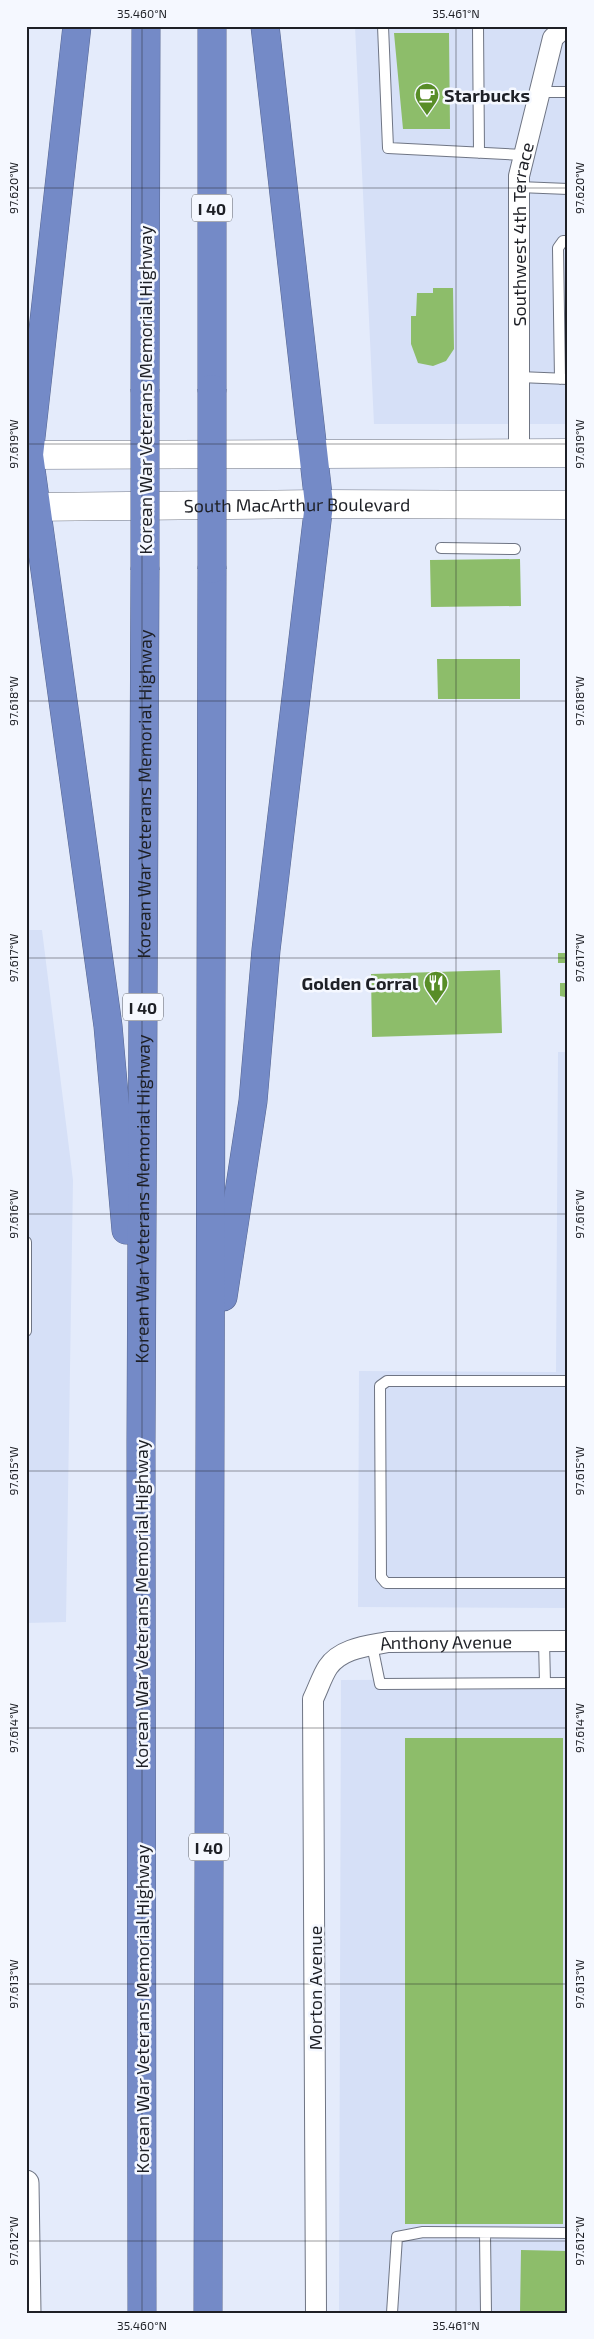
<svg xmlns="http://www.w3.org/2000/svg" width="594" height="2339" viewBox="0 0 594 2339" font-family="'Exo 2',sans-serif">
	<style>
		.built { fill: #d6e0f7 }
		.building { fill: #8dbd6a }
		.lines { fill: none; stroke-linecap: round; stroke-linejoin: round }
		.service-casing { stroke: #6f7584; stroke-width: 12 }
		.minor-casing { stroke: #6f7584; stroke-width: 22 }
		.tertiary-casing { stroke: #6f7584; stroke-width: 27 }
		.secondary-casing { stroke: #6f7584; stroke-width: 29 }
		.motorway-casing { stroke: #56658f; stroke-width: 29 }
		.service { stroke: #fff; stroke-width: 10 }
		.minor { stroke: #fff; stroke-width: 20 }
		.tertiary { stroke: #fff; stroke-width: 25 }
		.secondary { stroke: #fff; stroke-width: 28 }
		.motorway { stroke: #748ac7; stroke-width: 28 }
		.motorway-bridge-casing { stroke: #56658f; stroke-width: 29; stroke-linecap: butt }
		.motorway-bridge { stroke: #748ac7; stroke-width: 28 }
		.ticks { fill: none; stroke: #1e2026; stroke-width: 1; stroke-opacity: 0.45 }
		.labels { text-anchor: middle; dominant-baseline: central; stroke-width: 5; stroke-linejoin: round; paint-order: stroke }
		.shield { fill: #f5f8ff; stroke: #5e6167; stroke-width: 1 }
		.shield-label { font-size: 16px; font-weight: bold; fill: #1e2026 }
		.poi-label { font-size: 18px; font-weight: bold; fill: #1e2026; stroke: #f5f8ff; text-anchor: start }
		.street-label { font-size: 18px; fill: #1e2026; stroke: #f5f8ff }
		.neatline { fill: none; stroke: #1e2026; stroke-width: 2 }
		.ticks-label { font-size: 12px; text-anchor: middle; fill: #1e2026 }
	</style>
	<rect width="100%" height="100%" fill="#e4ebfb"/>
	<!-- built -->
	<path class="built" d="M 355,26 L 568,26 L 568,424 L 374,424 Z
		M 26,930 L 42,930 L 73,1180 L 66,1622 L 26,1623 Z
		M 558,1052 L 568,1052 L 568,1608 L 358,1607 L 359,1371 L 556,1372 Z
		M 568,1679 L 568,2313 L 339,2313 L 341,1680 Z"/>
	<!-- building -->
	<path class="building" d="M 394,33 L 449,33 L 450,129 L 403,129 Z
		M 433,288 L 453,288 L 454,349 L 446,361 L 433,366 L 418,363 L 411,344 L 411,316 L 416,316 L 417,293 L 433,293 Z
		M 520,559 L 521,606 L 431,607 L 430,560 Z
		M 437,659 L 520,659 L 520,699 L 438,699 Z
		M 558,953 L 568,953 L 568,963 L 558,963 Z
		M 500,970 L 502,1033 L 372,1037 L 371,974 Z
		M 560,983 L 568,983 L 568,1002 L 565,1002 L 565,997 L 560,996 Z
		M 405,1738 L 563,1738 L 563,2224 L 405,2224 Z
		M 521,2250 L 568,2251 L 568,2313 L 520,2313 Z"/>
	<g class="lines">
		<defs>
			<path id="service" d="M 383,26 L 388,148 L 524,155
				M 478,26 L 479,153
				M 540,92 L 568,92
				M 519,187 L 568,189
				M 519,377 L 568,379
				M 560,379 L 558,248 L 563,241 L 568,241
				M 441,548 L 515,549
				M 26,1242 L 26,1331
				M 568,1381 L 387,1381 L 380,1386 L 381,1577 L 386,1583 L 568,1583
				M 544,1641 L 545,1683
				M 372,1645 L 380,1684 L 568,1683
				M 485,2233 L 486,2313
				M 392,2313 L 397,2237 L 423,2232 L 568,2233"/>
			<g id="minor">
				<path id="s1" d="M 519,453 L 519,176 L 553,38 L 566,26"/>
				<path id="s2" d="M 316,2313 L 313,1699 C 318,1689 322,1676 328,1667 C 341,1648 368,1646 388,1642 L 568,1641"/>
			</g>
			<path id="tertiary" d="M 26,2183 L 28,2313"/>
			<g id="secondary">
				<path d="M 26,455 L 568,453"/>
				<path id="s3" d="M 26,507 L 319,504 L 568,505"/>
			</g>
			<g id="motorway">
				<path d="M 77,26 L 29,455 L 108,1026 L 126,1230"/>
				<path d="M 145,389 L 146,26"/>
				<path d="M 212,389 L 212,26"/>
				<path d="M 223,1297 L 253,1101 L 266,950 L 319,504 L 265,26"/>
				<path id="s4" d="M 142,2313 L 141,1443 L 145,570"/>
				<path d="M 208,2313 L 212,569"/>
			</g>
		</defs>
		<!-- service casing -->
		<use href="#service" class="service-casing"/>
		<!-- minor casing -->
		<use href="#minor" class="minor-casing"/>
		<!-- tertiary casing -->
		<use href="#tertiary" class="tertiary-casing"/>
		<!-- secondary casing -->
		<use href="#secondary" class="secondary-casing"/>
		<!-- motorway casing -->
		<use href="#motorway" class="motorway-casing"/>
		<!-- service -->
		<use href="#service" class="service"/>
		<!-- minor -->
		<use href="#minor" class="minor"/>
		<!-- tertiary -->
		<use href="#tertiary" class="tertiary"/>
		<!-- secondary -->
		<use href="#secondary" class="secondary"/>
		<!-- motorway -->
		<use href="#motorway" class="motorway"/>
		<defs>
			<path id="motorway-bridge" d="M 212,389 L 212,569
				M 145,570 L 145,389"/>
		</defs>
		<!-- motorway-bridge casing -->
		<use href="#motorway-bridge" class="motorway-bridge-casing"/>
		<!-- motorway-bridge -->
		<use href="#motorway-bridge" class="motorway-bridge"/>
	</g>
	<!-- ticks -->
	<path class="ticks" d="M 142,26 L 142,2313M 456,26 L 456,2313M 26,188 L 568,188M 26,444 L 568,444M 26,701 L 568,701M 26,958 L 568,958M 26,1214 L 568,1214M 26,1471 L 568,1471M 26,1728 L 568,1728M 26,1984 L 568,1984M 26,2241 L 568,2241"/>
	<!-- icons -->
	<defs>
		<symbol id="cafe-pin" viewBox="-11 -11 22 30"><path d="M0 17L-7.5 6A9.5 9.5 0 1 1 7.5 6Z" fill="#588d27" stroke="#f5f8ff"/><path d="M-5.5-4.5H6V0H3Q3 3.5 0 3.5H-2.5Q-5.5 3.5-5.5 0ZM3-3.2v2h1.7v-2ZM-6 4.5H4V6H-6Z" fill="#fff"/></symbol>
		<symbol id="restaurant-pin" viewBox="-11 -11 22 30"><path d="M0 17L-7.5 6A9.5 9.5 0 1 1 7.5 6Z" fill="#588d27" stroke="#f5f8ff"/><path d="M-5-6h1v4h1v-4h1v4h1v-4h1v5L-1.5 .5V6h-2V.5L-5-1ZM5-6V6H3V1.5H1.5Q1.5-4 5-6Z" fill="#fff"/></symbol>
	</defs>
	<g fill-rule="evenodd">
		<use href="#cafe-pin" x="413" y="81" width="28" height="38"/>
		<use href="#restaurant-pin" x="422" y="969" width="28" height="38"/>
	</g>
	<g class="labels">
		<!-- shield labels -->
		<g class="shield">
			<rect x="192" y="194.5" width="40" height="27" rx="4"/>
			<rect x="123" y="993.5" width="40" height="27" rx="4"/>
			<rect x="189" y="1833.5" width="40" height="27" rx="4"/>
		</g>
		<g class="shield-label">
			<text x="212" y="208">I 40</text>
			<text x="143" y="1007">I 40</text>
			<text x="209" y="1847">I 40</text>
		</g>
		<!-- poi labels -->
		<g class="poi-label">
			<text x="444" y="95">Starbucks</text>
			<text x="418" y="983" text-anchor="end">Golden Corral</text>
		</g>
		<!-- street labels -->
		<g class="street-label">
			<text stroke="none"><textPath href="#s1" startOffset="219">Southwest 4th Terrace</textPath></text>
			<text transform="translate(145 390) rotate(-90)">Korean War Veterans Memorial Highway</text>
			<text stroke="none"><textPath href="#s3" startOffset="271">South MacArthur Boulevard</textPath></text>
			<text stroke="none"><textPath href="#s4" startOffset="1519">Korean War Veterans Memorial Highway</textPath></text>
			<text stroke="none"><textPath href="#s4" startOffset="1114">Korean War Veterans Memorial Highway</textPath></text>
			<text transform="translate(141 1604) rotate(-90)">Korean War Veterans Memorial Highway</text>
			<text stroke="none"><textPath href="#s2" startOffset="774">Anthony Avenue</textPath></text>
			<text transform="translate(315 1988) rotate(-90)">Morton Avenue</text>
			<text transform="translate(142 2009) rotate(-90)">Korean War Veterans Memorial Highway</text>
		</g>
	</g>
	<!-- border -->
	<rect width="594" height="2339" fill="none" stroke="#f5f8ff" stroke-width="55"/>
	<rect x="28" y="28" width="538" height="2284" class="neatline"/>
	<g class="ticks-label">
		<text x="142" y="18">35.460°N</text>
		<text x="456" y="18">35.461°N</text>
		<text transform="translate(580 188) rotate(-90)" y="4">97.620°W</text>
		<text transform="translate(14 188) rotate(-90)" y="4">97.620°W</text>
		<text transform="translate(580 444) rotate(-90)" y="4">97.619°W</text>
		<text transform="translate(14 444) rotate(-90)" y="4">97.619°W</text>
		<text transform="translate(14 701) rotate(-90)" y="4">97.618°W</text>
		<text transform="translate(580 701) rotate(-90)" y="4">97.618°W</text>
		<text transform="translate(580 958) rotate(-90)" y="4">97.617°W</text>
		<text transform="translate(14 958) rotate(-90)" y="4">97.617°W</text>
		<text transform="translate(580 1214) rotate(-90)" y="4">97.616°W</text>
		<text transform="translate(14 1214) rotate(-90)" y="4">97.616°W</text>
		<text transform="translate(14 1471) rotate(-90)" y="4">97.615°W</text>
		<text transform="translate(580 1471) rotate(-90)" y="4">97.615°W</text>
		<text transform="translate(580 1728) rotate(-90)" y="4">97.614°W</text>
		<text transform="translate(14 1728) rotate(-90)" y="4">97.614°W</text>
		<text transform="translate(14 1984) rotate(-90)" y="4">97.613°W</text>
		<text transform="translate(580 1984) rotate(-90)" y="4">97.613°W</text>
		<text transform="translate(14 2241) rotate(-90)" y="4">97.612°W</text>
		<text transform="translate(580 2241) rotate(-90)" y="4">97.612°W</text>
		<text x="142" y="2330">35.460°N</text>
		<text x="456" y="2330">35.461°N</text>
	</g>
</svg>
